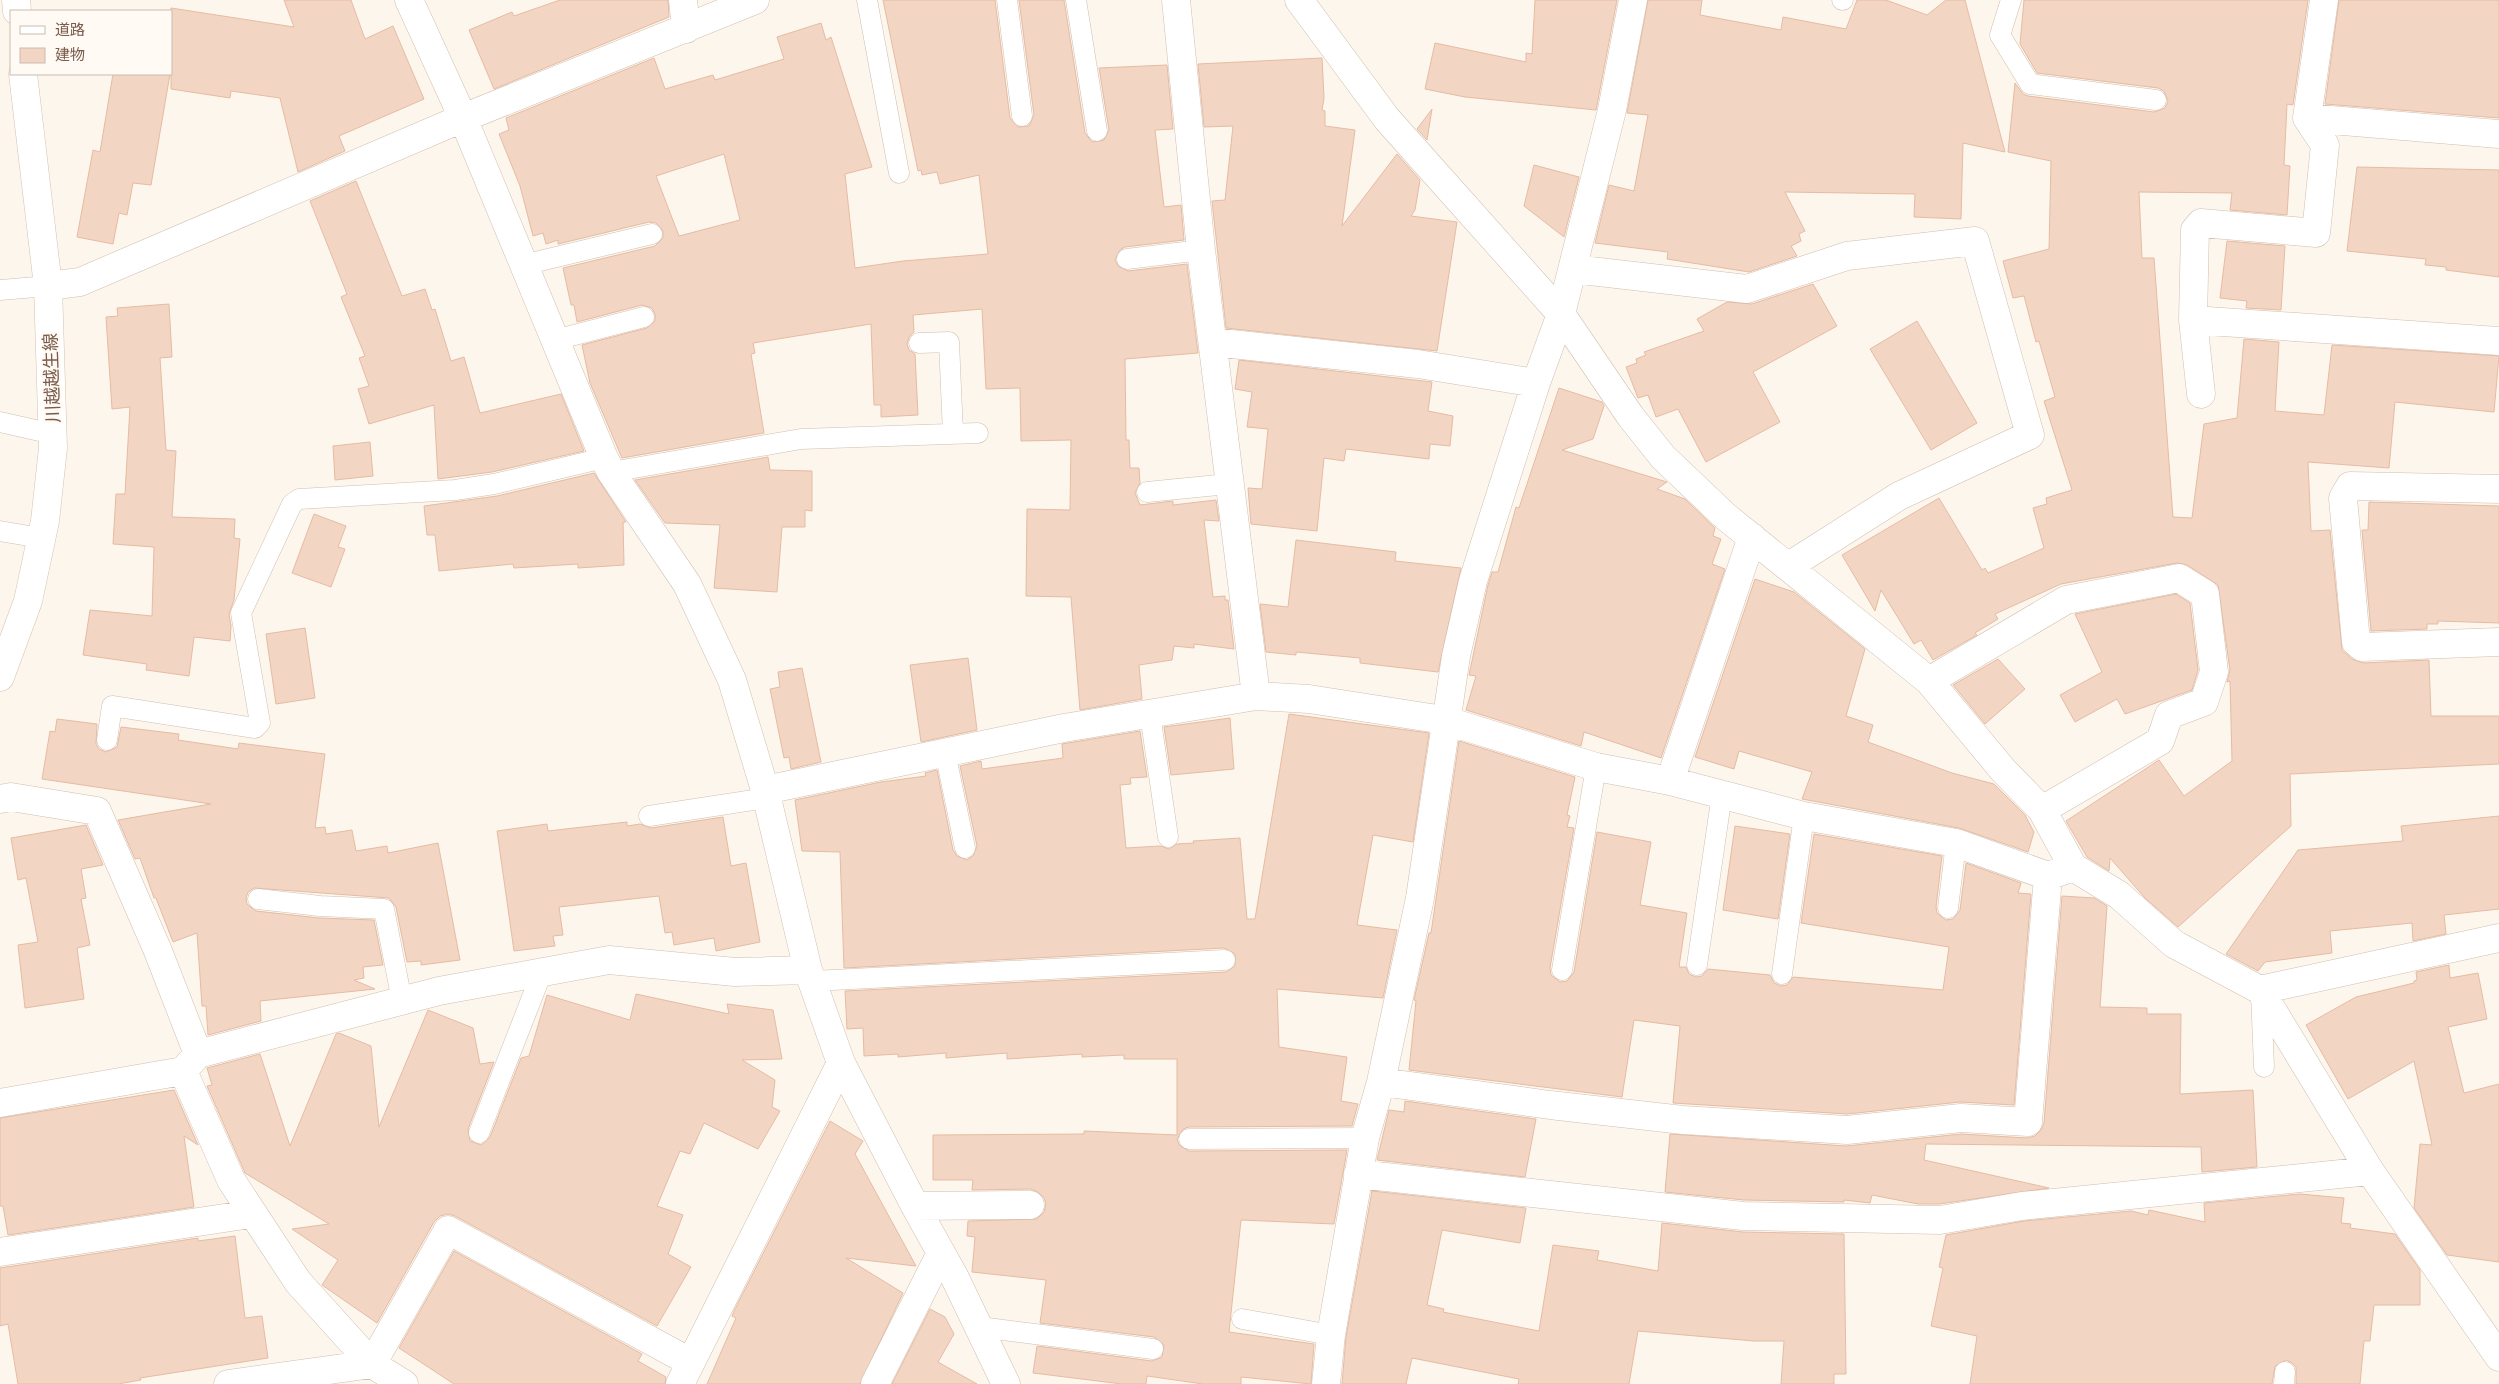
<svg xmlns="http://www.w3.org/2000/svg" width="2499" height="1384" viewBox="0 0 2499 1384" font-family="Barlow,'Noto Sans JP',sans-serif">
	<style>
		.building { fill: #f3d5c3; stroke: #e6bba3; fill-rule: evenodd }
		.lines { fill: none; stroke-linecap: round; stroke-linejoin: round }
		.lane-casing { stroke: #d1beb0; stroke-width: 21 }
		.street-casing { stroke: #d1beb0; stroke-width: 29 }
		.secondary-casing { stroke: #d6c0b0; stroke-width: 29 }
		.lane { stroke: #fff; stroke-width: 20 }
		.street { stroke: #fff; stroke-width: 28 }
		.secondary { stroke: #fff; stroke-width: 28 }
		.labels { text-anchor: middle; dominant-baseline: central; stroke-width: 5; stroke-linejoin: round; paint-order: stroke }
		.street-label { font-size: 18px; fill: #7a5c4d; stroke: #fffaf3 }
	</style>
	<rect width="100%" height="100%" fill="#fdf6ec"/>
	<!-- building -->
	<path class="building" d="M 284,0 L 351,0 L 365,39 L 393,26 L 424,99 L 339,136 L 345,151 L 298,172 L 280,98 L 231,91 L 230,98 L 171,89 L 171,8 L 294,27 Z
		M 560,0 L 668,0 L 669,17 L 494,89 L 469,30 L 512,12 L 514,16 Z
		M 883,0 L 995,0 L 1010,118 L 1018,127 L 1029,126 L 1034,115 L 1019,0 L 1064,0 L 1085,133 L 1092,142 L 1104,140 L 1109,130 L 1099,68 L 1167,65 L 1173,129 L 1155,130 L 1164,207 L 1181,205 L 1184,240 L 1125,247 L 1120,250 L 1115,260 L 1118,266 L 1128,271 L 1187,264 L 1198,353 L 1125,359 L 1126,440 L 1129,440 L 1130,468 L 1139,468 L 1140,483 L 1135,493 L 1140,505 L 1173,501 L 1173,505 L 1216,500 L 1219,521 L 1204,520 L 1213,597 L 1225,596 L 1225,600 L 1228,600 L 1234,649 L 1194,644 L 1194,648 L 1174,646 L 1172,660 L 1139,665 L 1142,699 L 1080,710 L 1071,597 L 1026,596 L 1027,509 L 1070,510 L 1071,440 L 1021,441 L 1020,388 L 986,389 L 982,309 L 913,315 L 914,332 L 909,337 L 907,344 L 909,350 L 915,354 L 918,415 L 881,417 L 881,405 L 874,405 L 871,324 L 753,343 L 755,353 L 751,354 L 764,433 L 622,458 L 590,383 L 582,345 L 647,328 L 655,321 L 655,314 L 652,308 L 642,305 L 577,322 L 574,305 L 571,305 L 563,268 L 655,246 L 663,238 L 663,231 L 656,223 L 649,222 L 558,244 L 558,240 L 546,244 L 543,233 L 533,236 L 520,186 L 499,134 L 509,130 L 506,118 L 654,58 L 665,89 L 713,75 L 715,80 L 784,59 L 777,37 L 821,23 L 826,40 L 831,37 L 872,167 L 845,174 L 855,268 L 903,261 L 988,254 L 979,175 L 940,184 L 937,172 L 922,175 L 921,170 L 918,171 ZM 724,154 L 740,220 L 679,236 L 656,176 Z
		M 1535,0 L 1617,0 L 1596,110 L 1465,97 L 1425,89 L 1435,43 L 1526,62 L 1526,53 L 1532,54 Z
		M 1648,0 L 1702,0 L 1700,15 L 1781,30 L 1783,17 L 1846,29 L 1857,0 L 1886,0 L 1927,15 L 1946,0 L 1965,0 L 2005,152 L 1963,143 L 1961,219 L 1914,217 L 1915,194 L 1785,192 L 1805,231 L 1799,234 L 1801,241 L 1791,246 L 1797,256 L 1749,272 L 1667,259 L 1668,252 L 1595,243 L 1609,185 L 1634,191 L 1648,115 L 1627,113 Z
		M 2024,0 L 2308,0 L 2293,105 L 2287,104 L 2284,165 L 2290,166 L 2287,215 L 2230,210 L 2232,193 L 2139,192 L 2142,258 L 2154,258 L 2173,517 L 2192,518 L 2204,424 L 2237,418 L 2244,339 L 2279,342 L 2275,411 L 2324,415 L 2332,345 L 2499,356 L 2494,412 L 2395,402 L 2389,468 L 2308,462 L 2311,531 L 2330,530 L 2342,650 L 2352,659 L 2363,663 L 2429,660 L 2431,716 L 2499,716 L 2499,764 L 2290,774 L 2291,826 L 2178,927 L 2145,898 L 2110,858 L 2109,871 L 2087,857 L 2066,821 L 2159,760 L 2184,796 L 2232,761 L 2230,681 L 2227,682 L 2230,670 L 2218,585 L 2187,565 L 2177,563 L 2061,584 L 1995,614 L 1998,619 L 1975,633 L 1977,635 L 1933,660 L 1921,640 L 1914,644 L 1881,590 L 1875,611 L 1842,555 L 1939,498 L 1982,570 L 1985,568 L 1988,573 L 2044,548 L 2033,508 L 2047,504 L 2046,498 L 2072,490 L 2044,401 L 2055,397 L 2039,341 L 2036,342 L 2024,296 L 2013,298 L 2003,261 L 2049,249 L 2051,161 L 2008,152 L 2015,83 L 2023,94 L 2028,96 L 2154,112 L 2165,108 L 2168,101 L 2164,91 L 2158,88 L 2037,73 L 2020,44 Z
		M 2339,0 L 2499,0 L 2499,118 L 2325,104 Z
		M 1322,58 L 1324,98 L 1322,110 L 1325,111 L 1325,126 L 1355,130 L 1342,226 L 1397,154 L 1420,180 L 1415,210 L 1411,216 L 1457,222 L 1437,351 L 1226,328 L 1212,201 L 1225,200 L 1233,126 L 1204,127 L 1198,64 Z
		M 113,74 L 170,74 L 151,185 L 133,183 L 127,215 L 119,213 L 113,244 L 77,237 L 93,150 L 100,152 Z
		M 1432,109 L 1427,140 L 1417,129 Z
		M 1534,165 L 1579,177 L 1564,237 L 1524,206 Z
		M 2357,167 L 2499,170 L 2499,277 L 2446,270 L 2446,267 L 2425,265 L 2426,259 L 2347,251 Z
		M 356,181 L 402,296 L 425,289 L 432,310 L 435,309 L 451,361 L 464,357 L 480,413 L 561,394 L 584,451 L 492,472 L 438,479 L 434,405 L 369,424 L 358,389 L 369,386 L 359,358 L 365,356 L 341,297 L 347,294 L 310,201 Z
		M 2227,241 L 2285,246 L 2281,310 L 2246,308 L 2247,301 L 2220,298 Z
		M 1813,284 L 1837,326 L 1753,372 L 1780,422 L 1706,462 L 1678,409 L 1656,417 L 1648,395 L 1638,398 L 1626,367 L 1637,363 L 1636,359 L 1646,355 L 1644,352 L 1704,331 L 1697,319 L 1727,302 L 1752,304 Z
		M 169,304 L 172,357 L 160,358 L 166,450 L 176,451 L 172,517 L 235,519 L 234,538 L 240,539 L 234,600 L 229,614 L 231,626 L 230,641 L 194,637 L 189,676 L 146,670 L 147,664 L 83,655 L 90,610 L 152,616 L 154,547 L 113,544 L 116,494 L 125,494 L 130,407 L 112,409 L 106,317 L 118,316 L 117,308 Z
		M 1917,321 L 1977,423 L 1931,450 L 1870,349 Z
		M 1239,360 L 1432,382 L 1428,411 L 1453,416 L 1450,446 L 1430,444 L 1429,459 L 1346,449 L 1344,461 L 1324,458 L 1317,531 L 1251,524 L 1248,488 L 1262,489 L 1268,429 L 1247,427 L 1252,392 L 1235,389 Z
		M 1559,388 L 1602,402 L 1604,406 L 1593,439 L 1562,450 L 1667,482 L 1657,489 L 1685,499 L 1715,528 L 1713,536 L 1721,539 L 1712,564 L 1725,569 L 1661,758 L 1584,732 L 1581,746 L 1466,710 L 1476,676 L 1469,675 L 1488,585 L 1492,572 L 1498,572 L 1516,507 L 1519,508 Z
		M 370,442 L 373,476 L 335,480 L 333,446 Z
		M 768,457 L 770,470 L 812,471 L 812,511 L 805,510 L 805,527 L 782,527 L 777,592 L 714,588 L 720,525 L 665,523 L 635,480 Z
		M 594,473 L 626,522 L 623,522 L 624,565 L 578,568 L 578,564 L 514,568 L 513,564 L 439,571 L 435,535 L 427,535 L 424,506 L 497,496 Z
		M 2369,502 L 2499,506 L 2499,623 L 2438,621 L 2438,624 L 2427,624 L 2427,629 L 2371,631 L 2362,530 L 2368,530 Z
		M 314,514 L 346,526 L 338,547 L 345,549 L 331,587 L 292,573 Z
		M 1296,540 L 1396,552 L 1395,561 L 1461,568 L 1438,672 L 1360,663 L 1360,658 L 1296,652 L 1296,655 L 1266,652 L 1260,604 L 1288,607 Z
		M 1755,579 L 1794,592 L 1865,649 L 1846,716 L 1873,725 L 1868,742 L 1952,773 L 1994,784 L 2025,815 L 2034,832 L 2028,852 L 1959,828 L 1802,799 L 1812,772 L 1739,751 L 1734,769 L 1695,757 Z
		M 2176,594 L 2190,603 L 2198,670 L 2192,690 L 2125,714 L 2117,699 L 2075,722 L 2060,695 L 2102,672 L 2075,614 Z
		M 305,628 L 315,698 L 276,704 L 266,634 Z
		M 968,658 L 977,730 L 921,742 L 910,665 Z
		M 1998,659 L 2025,689 L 1985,724 L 1953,685 Z
		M 802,668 L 821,762 L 791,769 L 789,757 L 784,758 L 770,689 L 780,687 L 778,672 Z
		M 1289,714 L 1429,733 L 1413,842 L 1373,835 L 1357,925 L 1397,930 L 1383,998 L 1277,989 L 1279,1047 L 1347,1057 L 1341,1101 L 1358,1104 L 1352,1126 L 1189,1127 L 1183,1129 L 1177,1139 L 1179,1145 L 1189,1151 L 1347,1150 L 1334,1224 L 1241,1220 L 1229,1332 L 1314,1344 L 1311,1384 L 1241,1377 L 1241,1384 L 1203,1384 L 1147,1376 L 1146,1384 L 1122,1384 L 1033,1373 L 1037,1346 L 1152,1361 L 1162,1357 L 1164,1345 L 1154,1337 L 1040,1323 L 1046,1280 L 972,1272 L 975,1237 L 967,1236 L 968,1221 L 1037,1219 L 1044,1212 L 1046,1204 L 1044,1198 L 1038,1192 L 1030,1189 L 972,1190 L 973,1180 L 933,1180 L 933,1135 L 1084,1134 L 1084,1131 L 1177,1135 L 1177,1059 L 1124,1059 L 1124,1055 L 1082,1057 L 1082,1054 L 1007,1059 L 1007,1053 L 946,1058 L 946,1053 L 898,1057 L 898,1054 L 864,1056 L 863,1028 L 847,1029 L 845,991 L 1226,972 L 1235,966 L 1235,954 L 1224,948 L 844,968 L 840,852 L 802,851 L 795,800 L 881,782 L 926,776 L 925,773 L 937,770 L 953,850 L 957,856 L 967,860 L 973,856 L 977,846 L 960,766 L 981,761 L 982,769 L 1063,758 L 1062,744 L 1140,731 L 1147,777 L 1130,778 L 1131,784 L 1120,785 L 1126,848 L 1160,846 L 1169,849 L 1177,844 L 1194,843 L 1193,841 L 1240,838 L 1247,919 L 1255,919 Z
		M 1230,718 L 1234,769 L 1171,775 L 1164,727 Z
		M 57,719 L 97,724 L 96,744 L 99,749 L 106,752 L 117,747 L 121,727 L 179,734 L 178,740 L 238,749 L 239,743 L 325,754 L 315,828 L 325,827 L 326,834 L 352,830 L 356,851 L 387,846 L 388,853 L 438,843 L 460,960 L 421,965 L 421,961 L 407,962 L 396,907 L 389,898 L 254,888 L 248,892 L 246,898 L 247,904 L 256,911 L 319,918 L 374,920 L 383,965 L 363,967 L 364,978 L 354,980 L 375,989 L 260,1001 L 261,1021 L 208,1035 L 206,1006 L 202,1006 L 197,933 L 173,942 L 156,898 L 154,898 L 140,858 L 135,859 L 118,820 L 211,804 L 42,779 L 50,731 L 55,732 Z
		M 1459,741 L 1575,777 L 1567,815 L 1570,816 L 1567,827 L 1574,828 L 1550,968 L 1551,975 L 1560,982 L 1567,981 L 1574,972 L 1597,832 L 1651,842 L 1640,905 L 1687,913 L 1679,967 L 1686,967 L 1689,974 L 1696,977 L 1702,976 L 1708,969 L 1770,975 L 1774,983 L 1781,986 L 1787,985 L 1793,977 L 1943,990 L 1949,947 L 1801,923 L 1814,834 L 1942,856 L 1936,907 L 1937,913 L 1946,920 L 1953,919 L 1960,910 L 1966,863 L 2021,883 L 2018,893 L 2031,894 L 2014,1105 L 1960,1102 L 1847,1114 L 1673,1103 L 1680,1026 L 1634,1020 L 1622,1097 L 1409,1070 L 1416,1001 L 1414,1000 L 1429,933 L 1431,933 Z
		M 2499,816 L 2499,909 L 2444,915 L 2446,934 L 2413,941 L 2412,923 L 2330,931 L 2332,953 L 2265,962 L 2258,971 L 2226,954 L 2298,850 L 2403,841 L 2401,826 Z
		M 723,817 L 731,866 L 746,863 L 760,942 L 716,951 L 714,938 L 674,945 L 672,932 L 665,933 L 659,896 L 559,907 L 563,935 L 553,936 L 555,946 L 514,951 L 497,831 L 547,824 L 548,831 L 627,822 L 627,826 L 640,824 L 651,828 Z
		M 86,825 L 103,865 L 81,869 L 86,898 L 81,899 L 90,945 L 77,948 L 84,999 L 25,1008 L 18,945 L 38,942 L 26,878 L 18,880 L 11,838 Z
		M 1735,826 L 1790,834 L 1778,919 L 1723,910 Z
		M 2062,896 L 2094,898 L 2107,906 L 2100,1007 L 2147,1008 L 2147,1014 L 2181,1014 L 2180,1094 L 2253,1090 L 2257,1167 L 2202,1172 L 2201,1147 L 1926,1144 L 1924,1160 L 2049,1188 L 1939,1204 L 1918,1204 L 1872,1195 L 1870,1203 L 1844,1200 L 1844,1202 L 1744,1200 L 1665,1192 L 1670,1134 L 1846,1146 L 1961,1134 L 2027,1138 L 2035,1136 L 2041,1130 L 2044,1123 Z
		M 2449,965 L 2450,978 L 2478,973 L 2487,1019 L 2448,1027 L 2464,1093 L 2499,1084 L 2499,1262 L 2447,1255 L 2414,1208 L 2420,1144 L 2432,1145 L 2414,1061 L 2348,1099 L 2306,1025 L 2356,997 L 2414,983 L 2414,981 L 2417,980 L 2416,972 Z
		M 636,994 L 729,1014 L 727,1004 L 773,1010 L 782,1059 L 742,1060 L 775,1080 L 772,1107 L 780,1111 L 758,1149 L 704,1123 L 690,1154 L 680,1151 L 657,1206 L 683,1215 L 668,1254 L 691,1267 L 657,1326 L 455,1216 L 448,1214 L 440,1216 L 434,1222 L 377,1323 L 322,1285 L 338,1260 L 292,1229 L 329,1224 L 245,1173 L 207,1086 L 212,1085 L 207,1068 L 260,1054 L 290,1146 L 336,1034 L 339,1033 L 371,1046 L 379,1127 L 428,1010 L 473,1028 L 480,1064 L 494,1062 L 468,1129 L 470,1141 L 481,1145 L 490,1137 L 521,1058 L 529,1056 L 547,995 L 630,1020 Z
		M 174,1090 L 198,1145 L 184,1136 L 194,1207 L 8,1235 L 3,1206 L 0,1206 L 0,1118 Z
		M 1405,1101 L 1536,1119 L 1525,1177 L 1377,1160 L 1389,1110 L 1404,1112 Z
		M 830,1121 L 863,1141 L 855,1154 L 916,1266 L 846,1258 L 903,1293 L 860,1384 L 707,1384 L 736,1318 L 732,1316 L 735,1309 Z
		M 1372,1191 L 1526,1208 L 1520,1243 L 1442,1230 L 1427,1305 L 1444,1309 L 1443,1312 L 1539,1331 L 1553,1245 L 1599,1251 L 1597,1260 L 1658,1271 L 1662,1223 L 1743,1232 L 1844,1234 L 1846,1374 L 1834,1374 L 1834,1384 L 1781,1384 L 1784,1341 L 1754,1341 L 1638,1331 L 1629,1384 L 1518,1384 L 1519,1379 L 1412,1358 L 1406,1384 L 1342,1384 L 1346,1337 Z
		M 2300,1194 L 2344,1198 L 2341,1223 L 2351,1224 L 2350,1228 L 2395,1234 L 2420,1270 L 2420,1305 L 2374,1305 L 2370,1341 L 2364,1341 L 2360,1384 L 2296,1384 L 2296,1367 L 2292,1363 L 2286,1360 L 2275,1366 L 2272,1384 L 1970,1384 L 1977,1336 L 1931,1326 L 1943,1268 L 1939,1267 L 1946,1235 L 2024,1221 L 2131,1211 L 2148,1215 L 2149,1210 L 2205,1222 L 2204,1203 Z
		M 235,1236 L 245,1318 L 262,1316 L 268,1358 L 140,1378 L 141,1380 L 118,1384 L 18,1384 L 8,1324 L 0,1326 L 0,1268 L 198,1238 L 198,1241 Z
		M 454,1251 L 642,1354 L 638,1361 L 666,1377 L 665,1384 L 454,1384 L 399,1348 Z
		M 930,1309 L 945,1317 L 954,1334 L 938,1362 L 977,1384 L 892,1384 Z"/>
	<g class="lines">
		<defs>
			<path id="lane" d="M 867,0 L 899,173
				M 1007,0 L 1022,116
				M 1076,0 L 1097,131
				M 1842,0 L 1843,0
				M 2011,0 L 2000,35 L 2030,84 L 2156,100
				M 1127,259 L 1201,250
				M 523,265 L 652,234
				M 0,290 L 48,286
				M 555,340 L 644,317
				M 919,343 L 949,342 L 953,434
				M 0,422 L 53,434
				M 611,472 L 801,439 L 978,433
				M 1147,492 L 1228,484
				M 0,531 L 41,538
				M 1150,714 L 1168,837
				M 107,740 L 112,706 L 255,728 L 260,723 L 241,613 L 292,504 L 299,499 L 455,490 L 494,484 L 604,458
				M 945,752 L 965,848
				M 649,816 L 766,798
				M 258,899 L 320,906 L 384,909 L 402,1001
				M 1948,908 L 1956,843
				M 1697,965 L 1722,794
				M 1562,970 L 1596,767
				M 1782,974 L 1804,816
				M 813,981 L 1225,960
				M 2261,992 L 2264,1067
				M 479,1133 L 542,972
				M 1189,1139 L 1365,1138
				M 1242,1319 L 1331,1335
				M 979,1327 L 1153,1349
				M 2284,1384 L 2285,1372"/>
			<path id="street" d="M 409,0 L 463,118 L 604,458 L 611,472 L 687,584 L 732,680 L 765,790 L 808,970 L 841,1063 L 915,1206 L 954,1276 L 1006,1384
				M 683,0 L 686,29
				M 1176,0 L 1201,250 L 1256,696
				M 1299,0 L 1387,119 L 1561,314 L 1631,417 L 1663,457 L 1725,516 L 1929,681 L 2003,770 L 2042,810 L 2073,867 L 2119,895 L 2174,944 L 2260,990 L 2370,1171 L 2499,1357
				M 2307,118 L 2324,0
				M 1573,269 L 1747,289 L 1847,256 L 1975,241 L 2030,435 L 1899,496 L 1789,566
				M 48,286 L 80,282 L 463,118 L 755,0
				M 2193,320 L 2499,341
				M 1213,342 L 1418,364 L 1536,383
				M 2201,394 L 2193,320 L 2195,230 L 2201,223 L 2316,233 L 2325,145 L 2307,118 L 2499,134
				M 2499,489 L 2350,486 L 2343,498 L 2356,642 L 2362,647 L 2499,642
				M 1929,681 L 2066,600 L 2179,578 L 2205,594 L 2214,672 L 2204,702 L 2169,715 L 2160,741 L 2042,810
				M 1670,781 L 1752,537
				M 765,790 L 1064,728 L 1256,696 L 1309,699 L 1444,720 L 1596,767 L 1670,781 L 1804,816 L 1956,843 L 2048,876 L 2073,867
				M 0,799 L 11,797 L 97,811 L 158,951 L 198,1054
				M 2260,990 L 2499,938
				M 183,1071 L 198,1054 L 439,991 L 609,960 L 735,972 L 808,970
				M 1381,1082 L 1550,1105 L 1683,1120 L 1847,1130 L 1961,1118 L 2028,1122 L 2048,876
				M 0,1103 L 183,1071 L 231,1180 L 298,1282 L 372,1364 L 404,1384
				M 1358,1174 L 1743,1216 L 1940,1220 L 2022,1206 L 2370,1171
				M 915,1206 L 1030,1205
				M 0,1252 L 251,1214
				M 228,1384 L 372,1364 L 448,1230 L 690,1362
				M 680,1384 L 841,1063
				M 875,1384 L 941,1253
				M 1326,1384 L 1331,1335 L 1365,1138 L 1381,1082 L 1420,898 L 1456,656 L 1473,581 L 1536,383 L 1561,314 L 1612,110 L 1633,0"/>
			<path id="secondary" d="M 16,0 L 17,11
				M 0,677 L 28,601 L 45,521 L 53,448 L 48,286 L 23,74"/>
		</defs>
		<!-- lane casing -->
		<use href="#lane" class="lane-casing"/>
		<!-- street casing -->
		<use href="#street" class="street-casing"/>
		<!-- secondary casing -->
		<use href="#secondary" class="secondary-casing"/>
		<!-- lane -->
		<use href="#lane" class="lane"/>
		<!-- street -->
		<use href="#street" class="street"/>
		<!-- secondary -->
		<use href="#secondary" class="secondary"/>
	</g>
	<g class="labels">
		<!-- street labels -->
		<g class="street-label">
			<text transform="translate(51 378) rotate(-92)">川越越生線</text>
		</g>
	</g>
	<!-- legend -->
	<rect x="10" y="10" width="162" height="65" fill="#fffaf3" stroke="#cabbb1"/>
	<rect x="20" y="26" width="25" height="8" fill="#ffffff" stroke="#cabbb1"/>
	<text x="55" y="35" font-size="15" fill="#7a5c4d">道路</text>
	<rect x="20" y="48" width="25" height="15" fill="#f3d5c3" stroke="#cabbb1"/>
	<text x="55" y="60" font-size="15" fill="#7a5c4d">建物</text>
</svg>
